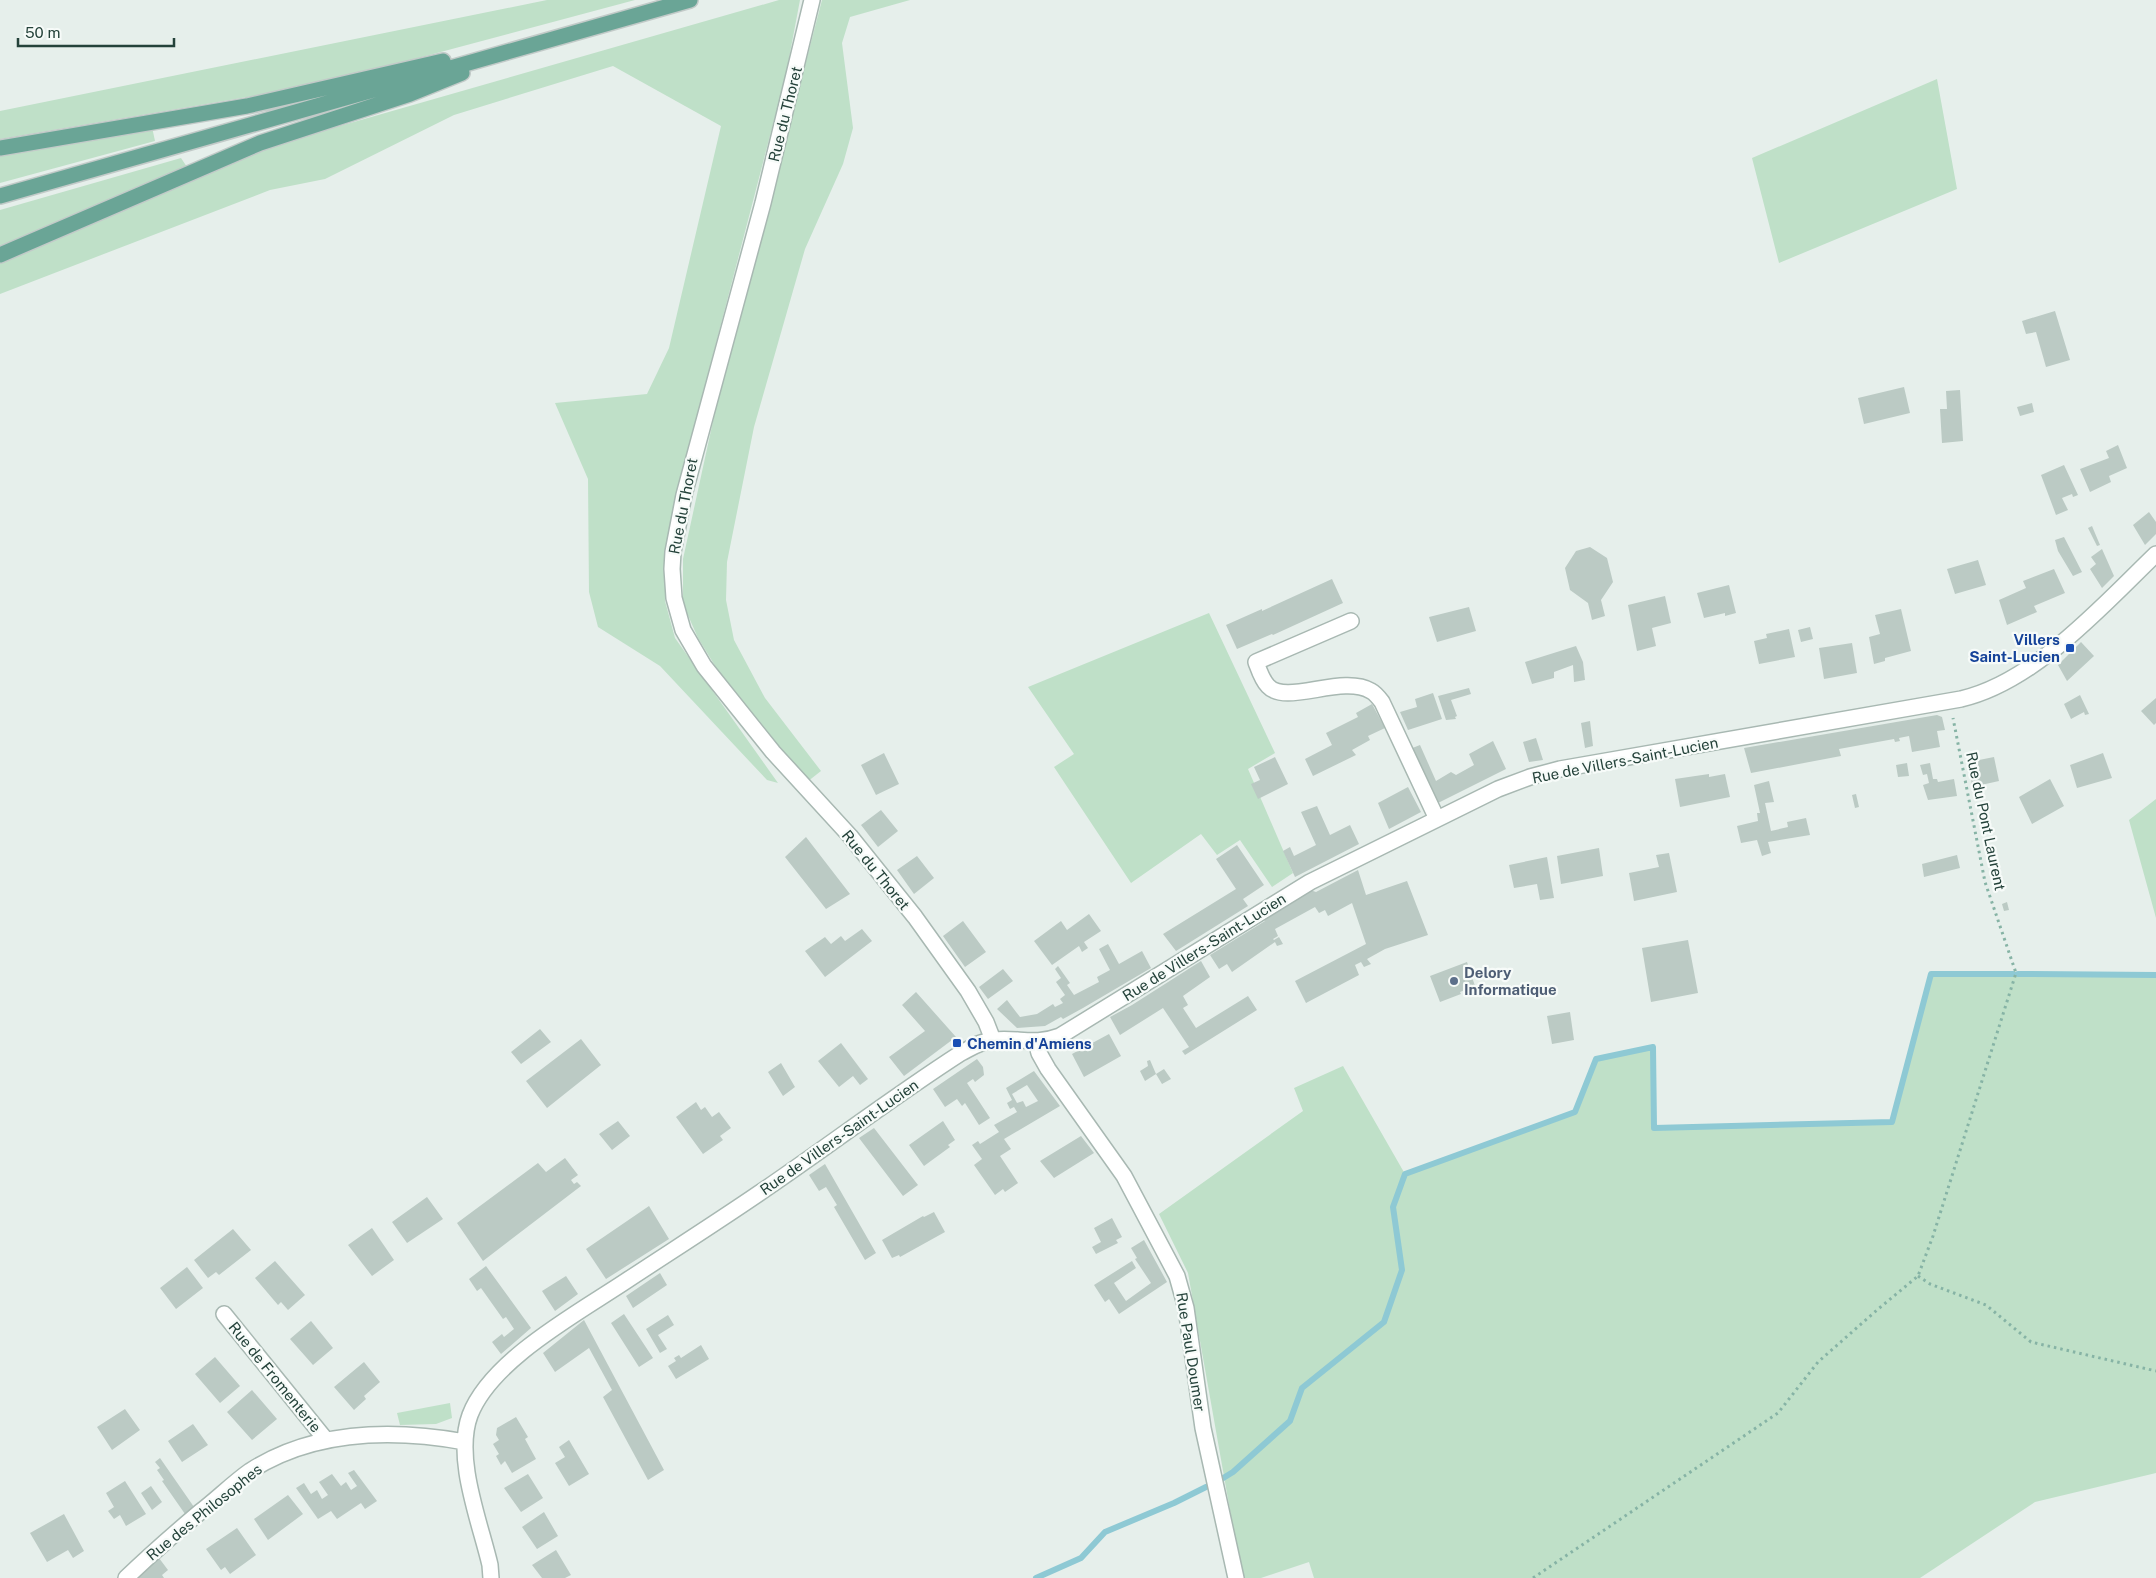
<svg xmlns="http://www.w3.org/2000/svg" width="2156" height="1578" viewBox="0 0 2156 1578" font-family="'Public Sans',sans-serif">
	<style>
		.green { fill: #bfe0c8 }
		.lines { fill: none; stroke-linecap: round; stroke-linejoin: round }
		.stream { stroke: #8ec9d4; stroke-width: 6 }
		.building { fill: #bbcac4; fill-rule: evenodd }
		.minor-casing { stroke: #a8b8b2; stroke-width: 18 }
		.major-casing { stroke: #c2cac8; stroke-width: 18 }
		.path { stroke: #86b3a5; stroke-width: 3; stroke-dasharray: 2.5 4; stroke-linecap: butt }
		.minor { stroke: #fff; stroke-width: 15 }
		.major { stroke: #6aa596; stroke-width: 15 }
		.transit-dot { fill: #1a4fb4; stroke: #f7fbf9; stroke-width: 2 }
		.service-dot { fill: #5c6f8a; stroke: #f7fbf9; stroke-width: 2 }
		.labels { text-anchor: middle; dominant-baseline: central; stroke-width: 4.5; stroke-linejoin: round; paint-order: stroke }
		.street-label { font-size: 15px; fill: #24423a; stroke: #f7fbf9 }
		.transit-label { font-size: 15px; font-weight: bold; fill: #164399; stroke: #f7fbf9; text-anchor: end }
		.service-label { font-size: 15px; font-weight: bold; fill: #4e5e75; stroke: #f7fbf9; text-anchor: start }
	</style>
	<rect width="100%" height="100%" fill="#e6efeb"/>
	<!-- green -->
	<path class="green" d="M 547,0 L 635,0 L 317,85 L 0,139 L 0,111 Z
		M 779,0 L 800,0 L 786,74 L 694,428 L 665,564 L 665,601 L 675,638 L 778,783 L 767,780 L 660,666 L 598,627 L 589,592 L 588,479 L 555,403 L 647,394 L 669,348 L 721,126 L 613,66 L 454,115 L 325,179 L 270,190 L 0,294 L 0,262 L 270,146 Z
		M 822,0 L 910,0 L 850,17 L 842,43 L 853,128 L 843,164 L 805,249 L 754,427 L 727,562 L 726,600 L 734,640 L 765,698 L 821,771 L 807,782 L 717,669 L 698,638 L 683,604 L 683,559 L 715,412 Z
		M 1937,79 L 1957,189 L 1779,263 L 1752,158 Z
		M 152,127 L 155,141 L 0,183 L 0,155 Z
		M 181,158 L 187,167 L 0,246 L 0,210 Z
		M 1209,613 L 1275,753 L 1248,769 L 1293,873 L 1272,887 L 1240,840 L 1217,855 L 1201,834 L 1131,883 L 1054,767 L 1074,754 L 1028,687 Z
		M 2156,799 L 2156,918 L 2129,820 Z
		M 1931,974 L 2156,975 L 2156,1473 L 2035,1502 L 1920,1578 L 1314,1578 L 1309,1562 L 1261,1578 L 1242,1578 L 1188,1273 L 1159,1214 L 1303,1111 L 1294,1088 L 1343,1066 L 1405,1174 L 1575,1112 L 1596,1059 L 1653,1047 L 1654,1128 L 1892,1122 Z
		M 450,1403 L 452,1418 L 436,1424 L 400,1425 L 397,1413 Z"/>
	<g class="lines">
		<!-- stream -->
		<path class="stream" d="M 2018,974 L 2156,975
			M 1220,1480 L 1233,1472 L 1290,1421 L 1302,1388 L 1384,1322 L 1402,1270 L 1393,1207 L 1405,1174 L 1575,1112 L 1596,1059 L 1653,1047 L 1654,1128 L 1892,1122 L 1931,974 L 2013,974
			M 1036,1578 L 1081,1558 L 1105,1532 L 1174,1503 L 1206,1487"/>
	</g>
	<!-- building -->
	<path class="building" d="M 2055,311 L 2070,360 L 2046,367 L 2036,332 L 2026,334 L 2022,321 Z
		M 1904,387 L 1910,413 L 1864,424 L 1858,398 Z
		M 1960,390 L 1963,441 L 1942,443 L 1940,409 L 1947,409 L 1946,391 Z
		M 2032,403 L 2034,412 L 2020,416 L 2017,407 Z
		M 2118,445 L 2127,468 L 2109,476 L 2111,482 L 2090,492 L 2080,469 L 2109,458 L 2106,451 Z
		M 2064,465 L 2078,495 L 2073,497 L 2072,494 L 2062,498 L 2068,510 L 2056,515 L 2041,475 Z
		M 2149,512 L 2156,522 L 2156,534 L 2145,545 L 2133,525 Z
		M 2092,526 L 2100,545 L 2097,546 L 2088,528 Z
		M 2064,537 L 2082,572 L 2073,576 L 2058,551 L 2055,540 Z
		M 1590,547 L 1607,558 L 1613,582 L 1601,600 L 1605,616 L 1592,620 L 1588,603 L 1570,590 L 1565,568 L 1576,551 Z
		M 2102,549 L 2114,576 L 2102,588 L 2090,569 L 2096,564 L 2091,557 Z
		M 1978,560 L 1986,585 L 1955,594 L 1947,569 Z
		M 2054,569 L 2065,593 L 2034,606 L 2037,612 L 2007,625 L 1999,600 L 2026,588 L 2023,581 Z
		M 1332,579 L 1343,603 L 1273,635 L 1272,634 L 1237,649 L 1226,625 L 1262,609 L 1262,611 Z
		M 1729,585 L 1736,613 L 1725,616 L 1725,613 L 1704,618 L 1697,593 Z
		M 1665,596 L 1671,623 L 1652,628 L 1656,646 L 1637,651 L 1628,605 Z
		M 1469,607 L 1476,631 L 1437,642 L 1429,617 Z
		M 1901,609 L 1911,651 L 1885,658 L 1885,661 L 1874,664 L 1869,637 L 1880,634 L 1875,615 Z
		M 1810,627 L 1813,639 L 1801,642 L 1798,630 Z
		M 1789,629 L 1795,657 L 1759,664 L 1754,641 L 1767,638 L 1766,634 Z
		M 2081,642 L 2094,656 L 2067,681 L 2058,665 Z
		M 1852,643 L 1857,673 L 1824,679 L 1819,648 Z
		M 1576,646 L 1583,662 L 1585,680 L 1574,682 L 1573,665 L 1554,672 L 1554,678 L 1532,684 L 1525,662 Z
		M 1469,688 L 1471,694 L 1451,700 L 1457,716 L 1455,717 L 1456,719 L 1446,720 L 1438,696 Z
		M 1433,693 L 1442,719 L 1408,730 L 1400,712 L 1417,707 L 1415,699 Z
		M 2080,695 L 2089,714 L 2085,715 L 2084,712 L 2071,719 L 2064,704 Z
		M 2156,698 L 2156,723 L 2154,725 L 2141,711 Z
		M 1372,704 L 1385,728 L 1368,736 L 1370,740 L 1352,750 L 1356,755 L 1313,776 L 1305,759 L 1332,745 L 1326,733 L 1358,717 L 1356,713 Z
		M 1937,715 L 1942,717 L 1945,730 L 1937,731 L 1940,747 L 1912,752 L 1909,736 L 1899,738 L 1900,741 L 1895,742 L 1894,739 L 1839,749 L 1841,756 L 1751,773 L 1744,748 Z
		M 1590,721 L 1593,746 L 1585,748 L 1581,723 Z
		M 1536,738 L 1543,760 L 1529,762 L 1523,742 Z
		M 1493,741 L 1506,769 L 1438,803 L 1430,784 L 1428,786 L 1410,749 L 1420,745 L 1436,781 L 1451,772 L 1456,775 L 1474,765 L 1469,754 Z
		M 884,753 L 899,784 L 876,795 L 861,765 Z
		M 2103,753 L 2112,778 L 2077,788 L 2070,765 Z
		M 1275,757 L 1288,784 L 1258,799 L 1251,784 L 1260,780 L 1254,767 Z
		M 1994,757 L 1999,781 L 1972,787 L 1969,762 Z
		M 1907,763 L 1909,776 L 1898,777 L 1896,765 Z
		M 1930,763 L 1933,779 L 1937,779 L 1938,782 L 1954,779 L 1957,796 L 1928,800 L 1923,785 L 1929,783 L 1927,774 L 1923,775 L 1920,765 Z
		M 1709,774 L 1709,777 L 1725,774 L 1730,797 L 1680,807 L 1675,779 Z
		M 2050,779 L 2064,806 L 2032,824 L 2019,797 Z
		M 1769,781 L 1774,802 L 1765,803 L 1771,831 L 1788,827 L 1787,822 L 1806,818 L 1810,835 L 1768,842 L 1771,853 L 1762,856 L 1757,840 L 1741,843 L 1737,826 L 1758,821 L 1757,813 L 1760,813 L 1754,785 Z
		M 1408,787 L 1421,812 L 1389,829 L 1378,803 Z
		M 1856,794 L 1859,807 L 1855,808 L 1852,795 Z
		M 1317,806 L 1330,835 L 1350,825 L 1359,844 L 1295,877 L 1283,851 L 1290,847 L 1294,856 L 1316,845 L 1301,812 Z
		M 881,810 L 898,831 L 878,847 L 861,825 Z
		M 806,837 L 850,894 L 826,909 L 785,857 Z
		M 1237,845 L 1264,885 L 1243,899 L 1248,906 L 1176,951 L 1163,934 L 1236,889 L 1216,859 Z
		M 1599,848 L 1603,876 L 1561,884 L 1557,856 Z
		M 1669,853 L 1677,892 L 1634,901 L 1629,873 L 1659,867 L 1656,855 Z
		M 1957,855 L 1960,868 L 1924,877 L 1922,864 Z
		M 917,856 L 934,878 L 914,894 L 897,870 Z
		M 1547,857 L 1554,898 L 1540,900 L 1537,884 L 1514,888 L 1509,865 Z
		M 1358,870 L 1366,895 L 1407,881 L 1428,935 L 1385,949 L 1367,959 L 1371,964 L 1364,967 L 1361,962 L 1355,965 L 1359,975 L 1306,1003 L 1295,981 L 1366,944 L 1352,903 L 1328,916 L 1325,910 L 1319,913 L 1315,907 L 1275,929 L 1278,936 L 1273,939 L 1274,940 L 1279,937 L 1283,944 L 1277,946 L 1275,942 L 1232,972 L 1227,964 L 1219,969 L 1210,955 L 1265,921 L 1262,917 L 1310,890 L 1316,892 Z
		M 2007,902 L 2009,910 L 2004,911 L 2002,904 Z
		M 1089,914 L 1101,931 L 1084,942 L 1088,948 L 1082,952 L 1079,946 L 1052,965 L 1034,941 L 1061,921 L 1067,930 Z
		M 963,921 L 986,952 L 965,967 L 943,936 Z
		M 862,929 L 872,941 L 825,977 L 805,951 L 825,937 L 831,944 L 841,936 L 845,941 Z
		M 1688,940 L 1698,993 L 1651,1002 L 1642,948 Z
		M 1108,944 L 1119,964 L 1142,951 L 1151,968 L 1083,1008 L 1063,1019 L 1061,1017 L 1045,1026 L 1017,1028 L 997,1009 L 1007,1000 L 1020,1017 L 1037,1014 L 1053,1004 L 1055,1007 L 1063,1003 L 1060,999 L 1065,995 L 1056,982 L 1061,978 L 1055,969 L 1058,966 L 1070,983 L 1067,985 L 1074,995 L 1099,982 L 1097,977 L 1110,970 L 1099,949 Z
		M 1201,961 L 1210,977 L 1183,996 L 1188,1005 L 1183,1008 L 1196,1028 L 1248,996 L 1257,1010 L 1185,1055 L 1182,1051 L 1189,1047 L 1163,1008 L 1120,1035 L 1110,1017 L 1132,1005 Z
		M 1467,962 L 1475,986 L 1460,992 L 1461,994 L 1440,1002 L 1430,976 Z
		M 1003,969 L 1013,981 L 988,999 L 979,987 Z
		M 916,992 L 956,1037 L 904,1076 L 889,1057 L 925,1031 L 902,1005 Z
		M 1570,1012 L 1574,1040 L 1552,1044 L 1547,1016 Z
		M 540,1029 L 551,1042 L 521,1064 L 511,1052 Z
		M 1109,1034 L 1121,1056 L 1084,1077 L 1072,1054 Z
		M 581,1039 L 601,1065 L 547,1108 L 526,1081 Z
		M 841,1043 L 868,1079 L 860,1085 L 853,1076 L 839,1087 L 818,1061 Z
		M 977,1059 L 983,1067 L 984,1075 L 975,1082 L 973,1079 L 967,1083 L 990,1118 L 979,1125 L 965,1103 L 962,1106 L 957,1099 L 945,1107 L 933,1089 Z
		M 1150,1060 L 1156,1074 L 1145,1081 L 1140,1071 L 1148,1066 L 1147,1061 Z
		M 781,1063 L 795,1087 L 783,1096 L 768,1072 Z
		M 1164,1069 L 1171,1079 L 1162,1084 L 1156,1074 Z
		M 1034,1071 L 1060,1106 L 1004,1139 L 1011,1149 L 1000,1156 L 1018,1183 L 1005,1192 L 1003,1189 L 995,1195 L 974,1165 L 982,1159 L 972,1145 L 978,1141 L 980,1144 L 999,1132 L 994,1125 L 1017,1112 L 1014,1107 L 1010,1109 L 1007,1103 L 1012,1100 L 1006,1088 ZM 1027,1085 L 1038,1101 L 1026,1107 L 1023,1101 L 1017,1103 L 1012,1094 Z
		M 696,1102 L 701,1110 L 705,1107 L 712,1117 L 719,1112 L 731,1128 L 720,1136 L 723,1140 L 703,1154 L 676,1117 Z
		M 618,1121 L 630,1136 L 612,1150 L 599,1134 Z
		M 943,1121 L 955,1140 L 948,1145 L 950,1147 L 924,1166 L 909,1145 Z
		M 874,1128 L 918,1185 L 903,1196 L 859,1138 Z
		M 1081,1136 L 1094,1153 L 1054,1178 L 1040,1161 Z
		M 565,1158 L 578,1175 L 571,1180 L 574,1184 L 577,1182 L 581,1186 L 483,1261 L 457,1223 L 538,1163 L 546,1172 Z
		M 825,1164 L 876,1253 L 865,1260 L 834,1207 L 837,1205 L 826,1187 L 819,1191 L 809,1175 Z
		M 427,1197 L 443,1219 L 407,1243 L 392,1222 Z
		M 649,1206 L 669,1239 L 606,1279 L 586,1249 Z
		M 934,1212 L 945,1232 L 900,1257 L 899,1255 L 892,1258 L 882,1240 L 923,1216 L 924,1217 Z
		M 1112,1218 L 1122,1237 L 1116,1240 L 1118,1243 L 1096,1254 L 1092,1247 L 1101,1242 L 1094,1228 Z
		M 372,1228 L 394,1260 L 372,1276 L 348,1245 Z
		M 233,1229 L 251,1250 L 219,1275 L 216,1272 L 208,1278 L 194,1260 Z
		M 1144,1240 L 1167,1282 L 1119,1314 L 1109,1299 L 1105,1302 L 1094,1285 L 1132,1261 L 1136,1268 L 1114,1283 L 1126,1301 L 1151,1283 L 1135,1259 L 1137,1258 L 1131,1248 Z
		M 275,1261 L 305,1295 L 288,1310 L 281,1302 L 278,1305 L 255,1278 Z
		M 486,1266 L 531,1328 L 501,1354 L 492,1342 L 502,1334 L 504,1337 L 514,1329 L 506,1317 L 503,1319 L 481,1288 L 477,1291 L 469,1279 Z
		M 187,1267 L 203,1288 L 176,1309 L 160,1288 Z
		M 660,1273 L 667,1285 L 633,1308 L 626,1296 Z
		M 566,1276 L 578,1294 L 555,1311 L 542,1291 Z
		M 624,1314 L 653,1358 L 639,1367 L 611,1323 Z
		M 668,1315 L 674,1325 L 658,1335 L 667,1349 L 660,1353 L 646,1329 Z
		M 584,1320 L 664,1470 L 648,1480 L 603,1397 L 612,1390 L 589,1348 L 555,1372 L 543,1353 Z
		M 311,1321 L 333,1348 L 313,1365 L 290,1339 Z
		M 701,1345 L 709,1359 L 676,1379 L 668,1366 L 676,1361 L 674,1358 L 679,1355 L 681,1358 Z
		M 215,1357 L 240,1386 L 220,1403 L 195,1374 Z
		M 364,1362 L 380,1382 L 364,1396 L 366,1399 L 354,1410 L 334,1387 Z
		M 252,1390 L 277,1419 L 252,1440 L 227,1412 Z
		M 125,1409 L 140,1430 L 112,1450 L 97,1427 Z
		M 516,1417 L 528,1437 L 525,1439 L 536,1459 L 512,1473 L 505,1461 L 501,1465 L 496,1456 L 499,1454 L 493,1444 L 499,1440 L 496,1435 L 497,1428 Z
		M 193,1424 L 208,1445 L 182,1462 L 168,1441 Z
		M 569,1440 L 589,1474 L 569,1486 L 555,1463 L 565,1457 L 559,1447 Z
		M 160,1458 L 194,1507 L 185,1514 L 162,1481 L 164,1480 L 157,1470 L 160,1468 L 155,1462 Z
		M 354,1470 L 377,1501 L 365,1509 L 361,1503 L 337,1519 L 331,1511 L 318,1519 L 296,1488 L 304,1483 L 311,1494 L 317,1490 L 322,1499 L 328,1495 L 319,1482 L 332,1474 L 341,1486 L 346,1482 L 351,1490 L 357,1486 L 348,1473 Z
		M 528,1474 L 543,1498 L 521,1512 L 504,1488 Z
		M 125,1481 L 146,1514 L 126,1526 L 120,1515 L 114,1519 L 108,1511 L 114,1507 L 106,1493 Z
		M 151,1486 L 162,1502 L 152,1510 L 141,1493 Z
		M 288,1495 L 303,1514 L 268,1540 L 254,1519 Z
		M 544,1512 L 558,1536 L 537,1549 L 522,1527 Z
		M 64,1514 L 84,1551 L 73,1558 L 68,1550 L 47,1562 L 30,1533 Z
		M 237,1528 L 256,1555 L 230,1574 L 225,1567 L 221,1570 L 206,1549 Z
		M 556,1550 L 571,1575 L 565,1578 L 542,1578 L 532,1565 Z
		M 159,1558 L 168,1570 L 162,1575 L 164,1578 L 137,1578 Z"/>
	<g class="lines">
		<defs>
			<path id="minor" d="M 812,0 L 763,203 L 684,495 L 673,552 L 672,569 L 674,598 L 683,630 L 704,666 L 773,752 L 850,836 L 915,917 L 968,991 L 986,1022 L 993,1040
				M 1351,621 L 1256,662 C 1259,670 1262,680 1268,686 C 1286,706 1342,674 1371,691 C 1375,693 1379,698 1382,702 L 1437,819
				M 1036,1042 L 1039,1053 L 1048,1069 L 1124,1176 L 1177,1276 L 1186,1308 L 1203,1428 L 1236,1578
				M 224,1314 L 326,1440
				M 126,1578 C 150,1555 175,1533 200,1512 C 217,1499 233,1483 250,1471 C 314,1430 393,1429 465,1442
				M 491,1578 L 490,1565 C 480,1522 454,1458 470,1415 C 491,1360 578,1313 626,1281 C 670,1252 714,1224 758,1194 C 826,1148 891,1098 961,1053 C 971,1048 981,1041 993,1040 C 1019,1037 1033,1046 1060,1036 L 1310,882 L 1498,789 L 1530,777 L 1560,769 L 1961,699 C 2035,682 2103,605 2156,554"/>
			<path id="major" d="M 0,148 L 247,106 L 443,61
				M 0,196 L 690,0
				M 0,255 L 260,143 L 410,94 L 462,73"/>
		</defs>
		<!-- minor casing -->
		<use href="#minor" class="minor-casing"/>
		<!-- major casing -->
		<use href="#major" class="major-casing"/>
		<!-- path -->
		<path class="path" d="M 1918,1276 L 1930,1284 L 1986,1305 L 2031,1342 L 2156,1371
			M 1533,1578 L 1778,1413 L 1818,1362 L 1877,1310 L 1918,1276 L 1933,1236 L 2016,973 L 1985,882 L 1953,718"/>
		<!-- minor -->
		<use href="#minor" class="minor"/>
		<!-- major -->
		<use href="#major" class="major"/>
	</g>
	<!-- markers -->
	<g class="transit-dot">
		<rect x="2065" y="643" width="10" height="10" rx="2.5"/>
		<rect x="952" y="1038" width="10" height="10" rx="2.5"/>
	</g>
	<circle class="service-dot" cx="1454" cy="981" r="5"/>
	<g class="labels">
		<!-- street labels -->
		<g class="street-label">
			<text transform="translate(785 114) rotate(-76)">Rue du Thoret</text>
			<text transform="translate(683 506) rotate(-79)">Rue du Thoret</text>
			<text transform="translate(1625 760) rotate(-11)">Rue de Villers-Saint-Lucien</text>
			<text transform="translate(1986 821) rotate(78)">Rue du Pont Laurent</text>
			<text transform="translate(876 870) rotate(51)">Rue du Thoret</text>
			<text transform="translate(1204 947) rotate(-32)">Rue de Villers-Saint-Lucien</text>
			<text transform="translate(839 1137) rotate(-35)">Rue de Villers-Saint-Lucien</text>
			<text transform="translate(1191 1352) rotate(81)">Rue Paul Doumer</text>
			<text transform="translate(275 1377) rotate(51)">Rue de Fromenterie</text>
			<text transform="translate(204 1512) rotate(-39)">Rue des Philosophes</text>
		</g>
		<!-- transit labels -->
		<g class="transit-label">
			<text x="2060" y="639">Villers<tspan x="2060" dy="17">Saint-Lucien</tspan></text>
			<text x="967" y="1043" text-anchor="start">Chemin d'Amiens</text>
		</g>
		<!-- service labels -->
		<g class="service-label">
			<text x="1464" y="972">Delory<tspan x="1464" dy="17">Informatique</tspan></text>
		</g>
	</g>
	<!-- scale -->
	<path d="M18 38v8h156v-8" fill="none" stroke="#24423a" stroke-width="2.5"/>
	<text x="25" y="38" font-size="15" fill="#24423a" stroke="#f7fbf9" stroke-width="4" paint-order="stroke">50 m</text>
</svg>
